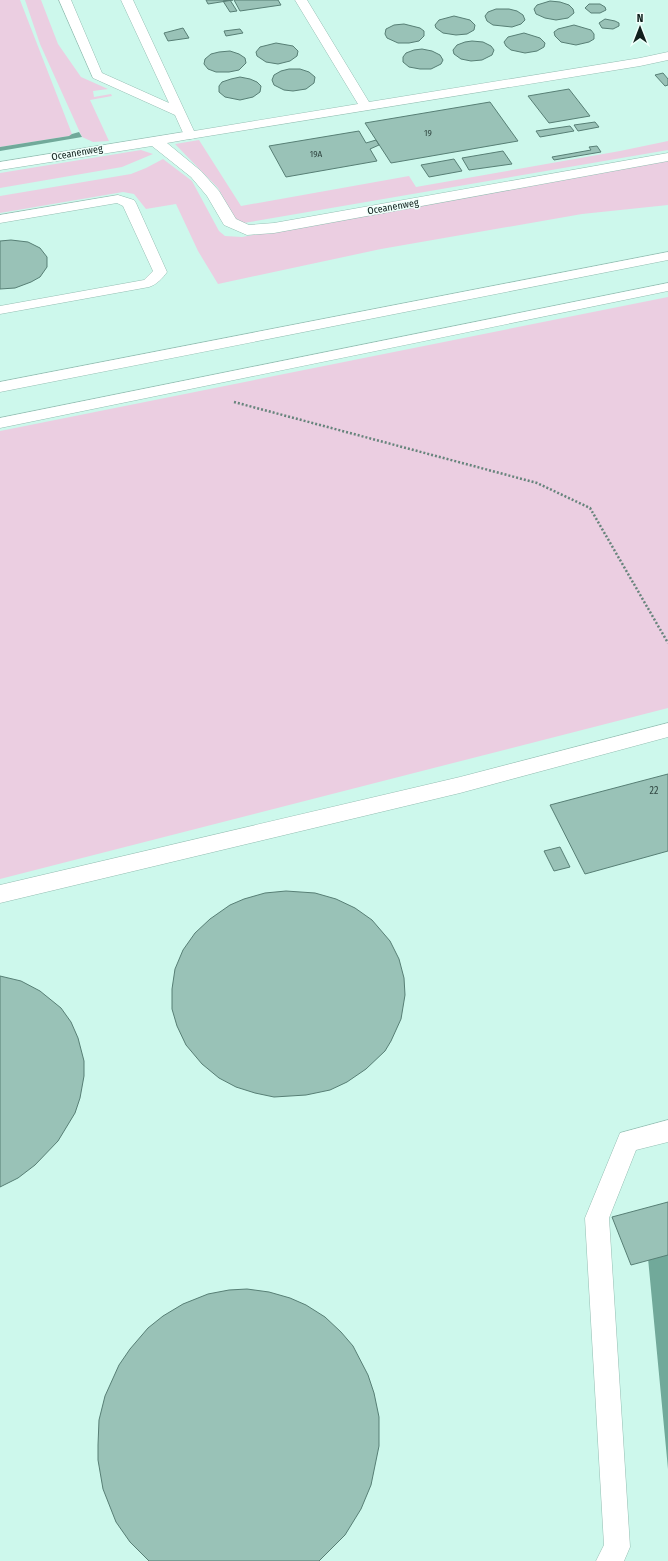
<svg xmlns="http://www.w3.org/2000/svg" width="668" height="1561" viewBox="0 0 668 1561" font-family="'Fira Sans Condensed',sans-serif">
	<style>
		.green { fill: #ebcee1 }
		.water { fill: #71a99a }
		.building { fill: #99c2b7; stroke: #577f75 }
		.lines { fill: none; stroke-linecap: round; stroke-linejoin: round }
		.service-casing { stroke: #95beb3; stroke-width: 1 }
		.minor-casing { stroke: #95beb3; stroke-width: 1 }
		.path { stroke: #67847c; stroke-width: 2.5; stroke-dasharray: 2 2; stroke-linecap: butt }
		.service { fill: #fff; fill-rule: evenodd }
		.minor { fill: #fff; fill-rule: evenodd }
		.labels { text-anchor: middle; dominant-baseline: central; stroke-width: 3; stroke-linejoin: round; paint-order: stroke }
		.far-number-label { font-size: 9px; fill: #324843 }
		.far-street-label { font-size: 10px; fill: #10201c; stroke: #eefffa }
		.number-label { font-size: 10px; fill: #324843 }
	</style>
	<rect width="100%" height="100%" fill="#cdf8ec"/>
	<!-- green -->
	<path class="green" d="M 0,0 L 20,0 L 72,134 L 69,136 L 0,147 Z
		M 25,0 L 41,0 L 58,44 L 81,77 L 108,89 L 93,91 L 94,97 L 111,94 L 112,96 L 90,100 L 109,141 L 93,142 L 82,137 L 40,44 Z
		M 199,140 L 241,206 L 409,176 L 416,187 L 620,151 L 668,141 L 668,150 L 238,224 L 218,188 L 175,144 Z
		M 141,150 L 153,154 L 122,167 L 0,188 L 0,173 Z
		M 163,159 L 192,181 L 219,231 L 225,236 L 242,237 L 668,159 L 668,205 L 582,214 L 381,249 L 218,284 L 198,251 L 176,204 L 146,209 L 134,194 L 123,192 L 0,213 L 0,196 L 131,174 L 146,168 Z
		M 668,297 L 668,708 L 0,879 L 0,431 Z"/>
	<!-- water -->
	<path class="water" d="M 79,132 L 82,137 L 0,151 L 0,147 L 69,136 L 72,134 Z
		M 668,1231 L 668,1469 L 646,1237 Z"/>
	<!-- building -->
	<path class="building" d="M 206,0 L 233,0 L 208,4 Z
		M 230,0 L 237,11 L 230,12 L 223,1 Z
		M 234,0 L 278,0 L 281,5 L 240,11 Z
		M 550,1 L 560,2 L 569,5 L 573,9 L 574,13 L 568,18 L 556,20 L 545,18 L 536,14 L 534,9 L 537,5 Z
		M 589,4 L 600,4 L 605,7 L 606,10 L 600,13 L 591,13 L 585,8 Z
		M 496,9 L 509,9 L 517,11 L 523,15 L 525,20 L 521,24 L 512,27 L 493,25 L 487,21 L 485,16 L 488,12 Z
		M 454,16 L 470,20 L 475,25 L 474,30 L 467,34 L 456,35 L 443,33 L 436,28 L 435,25 L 439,20 Z
		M 605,19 L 615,21 L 619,23 L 619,26 L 613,29 L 602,28 L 599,23 Z
		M 404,24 L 420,28 L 424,31 L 424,36 L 419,41 L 409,43 L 398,43 L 387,38 L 385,34 L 386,29 L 394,25 Z
		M 574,25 L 591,30 L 594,34 L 594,39 L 589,42 L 576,45 L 561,42 L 555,36 L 554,32 L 558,29 Z
		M 183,28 L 189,38 L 168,41 L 164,33 Z
		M 240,29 L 243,33 L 226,36 L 224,31 Z
		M 524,33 L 540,38 L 545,43 L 544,47 L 537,51 L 525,53 L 511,50 L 506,46 L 504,42 L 508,37 Z
		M 472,41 L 483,42 L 491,46 L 494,50 L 492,55 L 482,60 L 471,61 L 461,59 L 454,54 L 453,50 L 457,45 L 465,42 Z
		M 276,43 L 293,46 L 298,51 L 297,56 L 290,61 L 278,64 L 266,62 L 257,56 L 256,52 L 260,47 Z
		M 422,49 L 432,51 L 440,55 L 443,60 L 441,64 L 431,69 L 420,69 L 409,67 L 403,62 L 403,57 L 406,53 L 414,50 Z
		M 219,52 L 230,51 L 239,54 L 245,58 L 246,63 L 239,70 L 229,72 L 216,72 L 208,69 L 204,64 L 205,59 L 211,54 Z
		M 289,69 L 300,69 L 309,72 L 315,77 L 314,83 L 306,89 L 293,91 L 284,90 L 274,85 L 272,80 L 274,75 L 281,71 Z
		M 663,73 L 668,79 L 668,85 L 665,86 L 655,75 Z
		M 240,77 L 250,79 L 257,82 L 261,86 L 260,92 L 253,97 L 240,100 L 225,97 L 219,92 L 219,86 L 222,82 L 231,79 Z
		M 569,89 L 590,116 L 549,123 L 528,96 Z
		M 490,102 L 518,141 L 391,163 L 365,123 Z
		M 595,122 L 599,127 L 578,131 L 574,125 Z
		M 570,126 L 574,131 L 540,137 L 536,131 Z
		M 359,131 L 366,143 L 376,140 L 379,145 L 370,149 L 377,161 L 286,177 L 269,146 Z
		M 597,146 L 601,152 L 554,160 L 552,157 L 591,150 L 589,147 Z
		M 503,151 L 512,164 L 469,170 L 462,158 Z
		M 454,159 L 462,171 L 429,177 L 421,165 Z
		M 11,240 L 28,242 L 40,248 L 47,257 L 47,267 L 40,277 L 31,282 L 15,288 L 0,289 L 0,241 Z
		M 668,774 L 668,851 L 585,874 L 550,805 Z
		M 560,847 L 570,867 L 554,871 L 544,851 Z
		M 286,891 L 315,893 L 336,899 L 355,908 L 372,920 L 390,941 L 399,959 L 404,978 L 405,995 L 401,1019 L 391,1041 L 385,1051 L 366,1069 L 347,1082 L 330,1090 L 306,1095 L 274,1097 L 255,1093 L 236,1087 L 219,1078 L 202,1064 L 186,1045 L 177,1026 L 172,1009 L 172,989 L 175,969 L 183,950 L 195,933 L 210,919 L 230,905 L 244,899 L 265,893 Z
		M 0,976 L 21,981 L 40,991 L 61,1008 L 71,1022 L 78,1038 L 84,1061 L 84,1076 L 80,1098 L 75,1113 L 58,1141 L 35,1165 L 18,1178 L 0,1187 Z
		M 668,1202 L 668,1255 L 631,1265 L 612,1217 Z
		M 247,1289 L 269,1292 L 290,1298 L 306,1305 L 325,1317 L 341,1332 L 353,1346 L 368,1375 L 374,1393 L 379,1417 L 379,1446 L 371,1485 L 361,1509 L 345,1535 L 319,1561 L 149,1561 L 130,1542 L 116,1522 L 103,1489 L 98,1460 L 98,1445 L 99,1420 L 105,1396 L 119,1365 L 130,1349 L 148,1328 L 163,1316 L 183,1304 L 208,1294 L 229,1290 Z"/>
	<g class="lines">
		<defs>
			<path id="service" d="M 59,0 L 71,0 L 102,73 L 169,103 L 121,0 L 133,0 L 194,131 L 358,104 L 295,0 L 307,0 L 369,102 L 640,58 L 668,52 L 668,60 L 640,66 L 190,139 L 186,138 L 184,135 L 175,115 L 93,78 Z
				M 118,195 L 134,200 L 136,203 L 167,272 C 163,278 156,285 149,287 L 0,314 L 0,306 L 144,280 L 153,271 L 123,206 L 117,203 L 0,223 L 0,215 Z
				M 668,252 L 668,260 L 0,392 L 0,382 Z
				M 668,283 L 668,291 L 0,428 L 0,418 Z
				M 668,723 L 668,737 L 460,793 L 0,903 L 0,885 L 460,777 Z
				M 668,1120 L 668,1142 L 636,1150 L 609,1218 L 630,1547 L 624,1561 L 596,1561 L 604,1545 L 585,1218 L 620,1133 Z"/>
			<path id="minor" d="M 190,131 L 195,132 L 197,135 L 195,138 L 167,143 L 201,171 L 219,191 L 236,219 L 249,225 L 274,223 L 668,153 L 668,161 L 274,233 L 247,235 L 224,225 L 207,196 L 191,177 L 152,146 L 0,170 L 0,162 Z"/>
		</defs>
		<!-- service casing -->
		<use href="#service" class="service-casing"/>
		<!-- minor casing -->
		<use href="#minor" class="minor-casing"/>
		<!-- path -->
		<path class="path" d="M 234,402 L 537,483 L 590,508 L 668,643"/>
		<!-- service -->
		<use href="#service" class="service"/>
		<!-- minor -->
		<use href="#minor" class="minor"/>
	</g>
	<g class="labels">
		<!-- far-number labels -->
		<g class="far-number-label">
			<text x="428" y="133">19</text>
			<text x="316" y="154">19A</text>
		</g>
		<!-- far-street labels -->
		<g class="far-street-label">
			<text transform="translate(77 153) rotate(-10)">Oceanenweg</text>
			<text transform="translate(393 207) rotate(-10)">Oceanenweg</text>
		</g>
		<!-- number labels -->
		<g class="number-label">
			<text x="654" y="791">22</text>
		</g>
	</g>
	<!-- north arrow -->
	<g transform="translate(640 28)" stroke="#eefffa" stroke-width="3" paint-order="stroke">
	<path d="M0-3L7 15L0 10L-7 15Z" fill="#10201c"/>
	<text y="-6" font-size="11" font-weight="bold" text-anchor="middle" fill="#10201c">N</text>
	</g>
</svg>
